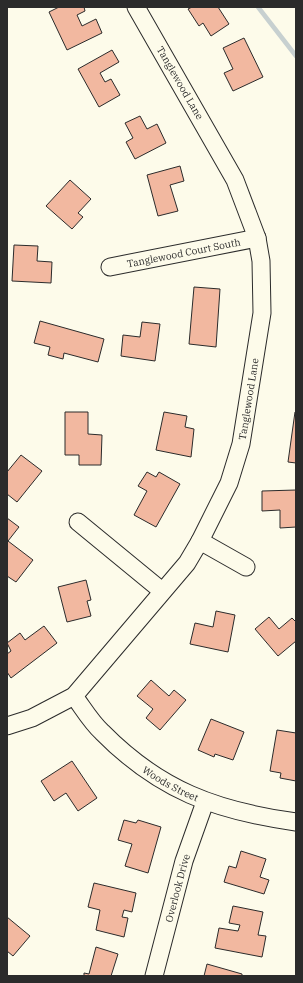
<svg xmlns="http://www.w3.org/2000/svg" width="303" height="983" viewBox="0 0 303 983" font-family="'IBM Plex Serif',serif">
	<style>
		.lines { fill: none; stroke-linecap: round; stroke-linejoin: round }
		.stream { stroke: #c7d0d0; stroke-width: 4.5 }
		.building { fill: #f2b8a0; stroke: #2b2b2b }
		.minor-casing { stroke: #2b2b2b; stroke-width: 19 }
		.minor { stroke: #fdfbea; stroke-width: 17 }
		.labels { text-anchor: middle; dominant-baseline: central; stroke-width: 3; stroke-linejoin: round; paint-order: stroke }
		.street-label { font-size: 10px; fill: #2b2b2b; stroke: #fdfbea }
	</style>
	<rect width="100%" height="100%" fill="#fdfbea"/>
	<g class="lines">
		<!-- stream -->
		<path class="stream" d="M 258,7 L 296,56"/>
	</g>
	<!-- building -->
	<path class="building" d="M 59,7 L 84,7 L 85,11 L 77,15 L 82,26 L 96,19 L 102,33 L 67,50 L 49,12 Z
		M 192,7 L 218,7 L 229,24 L 211,36 L 203,23 L 199,26 L 188,9 Z
		M 244,38 L 263,77 L 233,91 L 224,73 L 233,69 L 223,48 Z
		M 112,50 L 119,62 L 100,73 L 105,82 L 111,79 L 120,95 L 99,107 L 78,69 Z
		M 140,116 L 147,129 L 157,124 L 166,143 L 135,159 L 126,142 L 133,138 L 125,123 Z
		M 180,166 L 184,181 L 170,185 L 178,211 L 158,216 L 147,175 Z
		M 70,180 L 91,199 L 78,213 L 83,217 L 72,229 L 46,206 Z
		M 14,245 L 38,246 L 37,261 L 52,262 L 51,283 L 12,281 Z
		M 194,287 L 220,289 L 216,347 L 189,344 Z
		M 40,321 L 104,339 L 98,362 L 64,353 L 63,359 L 48,355 L 50,347 L 34,343 Z
		M 142,322 L 160,324 L 155,361 L 121,356 L 123,335 L 140,337 Z
		M 65,412 L 88,412 L 88,434 L 102,435 L 101,465 L 79,465 L 79,455 L 65,455 Z
		M 164,412 L 187,416 L 185,427 L 194,429 L 191,457 L 156,450 Z
		M 295,412 L 296,412 L 296,463 L 288,462 Z
		M 21,455 L 42,471 L 17,502 L 7,494 L 7,472 Z
		M 147,472 L 156,477 L 159,472 L 180,484 L 156,527 L 134,515 L 147,491 L 138,486 Z
		M 296,490 L 296,527 L 280,528 L 280,510 L 262,511 L 262,491 Z
		M 7,518 L 19,527 L 8,541 L 33,560 L 16,582 L 7,576 Z
		M 86,580 L 91,600 L 87,601 L 91,616 L 67,622 L 58,587 Z
		M 216,611 L 235,615 L 228,652 L 190,644 L 195,623 L 213,627 Z
		M 269,617 L 279,629 L 292,618 L 296,622 L 296,641 L 278,656 L 255,629 Z
		M 44,626 L 57,643 L 11,678 L 7,672 L 7,654 L 11,651 L 7,643 L 20,633 L 25,640 Z
		M 151,680 L 169,696 L 174,690 L 186,700 L 160,730 L 146,718 L 153,709 L 137,696 Z
		M 211,719 L 244,732 L 233,760 L 215,754 L 214,757 L 198,750 Z
		M 277,730 L 296,733 L 296,781 L 280,778 L 281,773 L 270,771 Z
		M 72,761 L 97,798 L 78,811 L 66,793 L 54,801 L 41,781 Z
		M 124,820 L 136,823 L 138,820 L 161,827 L 148,873 L 125,866 L 132,844 L 118,840 Z
		M 241,851 L 266,859 L 260,877 L 269,880 L 264,894 L 224,882 L 229,866 L 236,868 Z
		M 94,883 L 136,893 L 132,912 L 124,910 L 122,917 L 128,918 L 124,937 L 96,930 L 100,910 L 88,907 Z
		M 233,906 L 263,912 L 258,935 L 266,936 L 262,957 L 215,948 L 219,928 L 238,931 L 240,925 L 229,923 Z
		M 7,917 L 30,936 L 13,956 L 7,951 Z
		M 96,947 L 118,954 L 111,976 L 84,976 L 84,973 L 89,974 Z
		M 207,964 L 242,974 L 242,976 L 204,976 Z"/>
	<g class="lines">
		<defs>
			<g id="minor">
				<path id="s1" d="M 110,267 L 257,238"/>
				<path d="M 78,522 L 162,591"/>
				<path d="M 200,541 L 246,567"/>
				<path id="s2" d="M 74,696 C 83,708 91,722 102,732 C 159,790 216,811 296,822"/>
				<path id="s3" d="M 7,726 L 32,718 L 74,696 L 187,563 L 200,541 L 229,483 L 241,444 L 262,313 L 261,261 L 257,238 L 235,180 L 136,7"/>
				<path id="s4" d="M 154,976 L 184,861 L 205,802"/>
			</g>
		</defs>
		<!-- minor casing -->
		<use href="#minor" class="minor-casing"/>
		<!-- minor -->
		<use href="#minor" class="minor"/>
	</g>
	<g class="labels">
		<!-- street labels -->
		<g class="street-label">
			<text transform="translate(180 83) rotate(60)">Tanglewood Lane</text>
			<text stroke="none"><textPath href="#s1" startOffset="75">Tanglewood Court South</textPath></text>
			<text stroke="none"><textPath href="#s3" startOffset="425">Tanglewood Lane</textPath></text>
			<text stroke="none"><textPath href="#s2" startOffset="132">Woods Street</textPath></text>
			<text stroke="none"><textPath href="#s4" startOffset="91">Overlook Drive</textPath></text>
		</g>
	</g>
	<!-- border -->
	<rect width="303" height="983" fill="none" stroke="#2b2b2b" stroke-width="16"/>
</svg>
